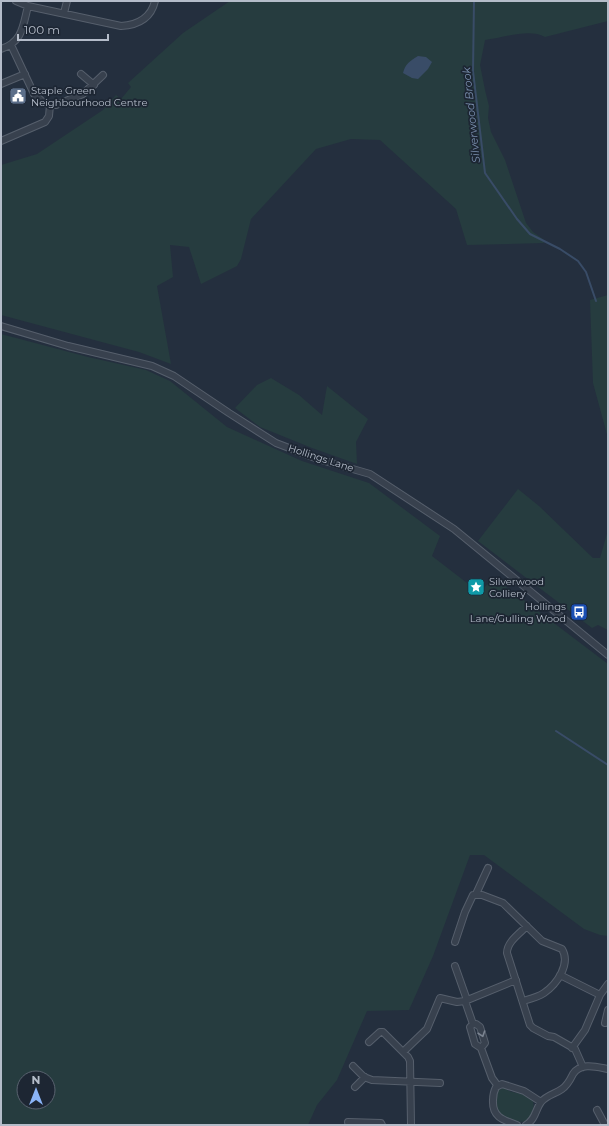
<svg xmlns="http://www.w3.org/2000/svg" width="609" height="1126" viewBox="0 0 609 1126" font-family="Montserrat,sans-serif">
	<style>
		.green { fill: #263c3f; fill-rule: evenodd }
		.water { fill: #394c67 }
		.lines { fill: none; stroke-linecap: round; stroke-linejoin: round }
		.stream { stroke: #394c67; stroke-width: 2 }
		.minor-casing { stroke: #565f6c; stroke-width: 8 }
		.minor { stroke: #38414e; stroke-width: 6 }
		.oneway { stroke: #7c8592 }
		.labels { text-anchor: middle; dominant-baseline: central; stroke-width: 3.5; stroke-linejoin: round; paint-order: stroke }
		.poi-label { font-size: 10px; fill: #b4bcc9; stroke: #1d2633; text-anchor: start }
		.street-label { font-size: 10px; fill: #b4bcc9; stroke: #1d2633 }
		.water-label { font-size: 11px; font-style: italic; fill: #7c92b1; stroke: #1d2633 }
	</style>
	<rect width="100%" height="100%" fill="#242f3e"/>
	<!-- green -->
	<path class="green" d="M 230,1 L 608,1 L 608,21 L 545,37 C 529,28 503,38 485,40 L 480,65 L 485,90 L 489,106 L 488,118 L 491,132 L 505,160 L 526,223 L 533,232 L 543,239 L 544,243 L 467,245 L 456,209 L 380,140 L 351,139 L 316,149 L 251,219 L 241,259 L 237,266 L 201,284 L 189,247 L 170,245 L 173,277 L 157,286 L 171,364 L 139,352 L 1,315 L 1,165 L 37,154 L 103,110 L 116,95 L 121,99 L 131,87 L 128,83 L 183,33 Z
		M 608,295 L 608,438 L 593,383 L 590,300 Z
		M 1,334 L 88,357 L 146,370 L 170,381 L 227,427 L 302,461 L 369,483 L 440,536 L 432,556 L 480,593 L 493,577 L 608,664 L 608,936 L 600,935 L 584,929 L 484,855 L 470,855 L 433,956 L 409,1010 L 367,1011 L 337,1080 L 317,1105 L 308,1125 L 1,1125 ZM 24,1078 L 48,1078 L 48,1102 L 24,1102 Z
		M 271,378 L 299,395 L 322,415 L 327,386 L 368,419 L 356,442 L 357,464 L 312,448 L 260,427 L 235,408 L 257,385 Z
		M 518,489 L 539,506 L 593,558 L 600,558 L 608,530 L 608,630 L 598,625 L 592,628 L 478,541 Z
		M 503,1088 C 506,1089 509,1091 512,1092 C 522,1094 537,1095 533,1110 C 532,1114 530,1118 527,1121 C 521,1123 517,1121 511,1120 C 494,1115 496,1107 497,1091 Z"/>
	<!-- water -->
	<path class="water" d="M 418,56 L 426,57 L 432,62 L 428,69 L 418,79 L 412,78 L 403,73 C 405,64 410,61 418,56 Z"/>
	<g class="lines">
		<!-- stream -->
		<path class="stream" d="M 474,1 L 473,71 L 485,173 L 517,219 L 530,234 L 560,249 L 578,261 L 586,272 L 596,301
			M 556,731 L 608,765"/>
		<defs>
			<path id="minor" d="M 16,1 L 28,6 L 121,26 C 138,25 151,18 155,1
				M 64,13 L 67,1
				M 11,45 L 34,94 L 44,103 L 56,105 L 83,94 L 103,75
				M 1,49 C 23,42 23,25 28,6
				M 81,74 L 94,85
				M 1,84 L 25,74
				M 1,141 L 45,122 L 49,116 L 50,105
				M 1,326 L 68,346 L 152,366 L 174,376 L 229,413 L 276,443 L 318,459 L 370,474 L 454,529 L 608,655
				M 476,894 L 488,868
				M 527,926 C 519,934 507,942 507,953 L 530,1025 L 533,1028 L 548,1036 L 554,1037 L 575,1049 L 583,1067
				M 455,942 L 465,912 L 473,895 L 482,895 L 503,903 L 542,941 L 562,949 C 571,964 557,984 544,993 C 538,997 530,999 523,1001
				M 455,966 L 467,1000
				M 560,975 L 600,995
				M 465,1001 L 473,1024
				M 605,1023 L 608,1010
				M 473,1024 L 470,1027 L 475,1044 L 481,1048 L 492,1078 L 498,1086
				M 473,1024 L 476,1024 L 480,1027 L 485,1043 L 481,1048
				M 369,1042 L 380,1032 L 383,1032 L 408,1057 L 410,1061 L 411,1125
				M 572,1048 L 585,1030 L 600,995 L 608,984
				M 403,1052 L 427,1029 L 440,998 L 457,1002 L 465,1001 L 516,980
				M 353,1066 L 364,1077 L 372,1080 L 440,1083
				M 355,1087 L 365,1077
				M 597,1110 L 605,1125
				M 348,1122 L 381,1123 L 382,1125
				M 517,1125 C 503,1120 492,1117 493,1100 C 493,1095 494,1091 496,1087 L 502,1084 L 524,1091 L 541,1102
				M 526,1125 C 536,1119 535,1110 541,1102 C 547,1095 555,1094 562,1089 C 568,1085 570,1080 573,1074 C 581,1062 597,1067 608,1069"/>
		</defs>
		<!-- minor casing -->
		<use href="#minor" class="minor-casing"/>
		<!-- minor -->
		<use href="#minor" class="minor"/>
	</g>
	<!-- one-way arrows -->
	<defs><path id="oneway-chevron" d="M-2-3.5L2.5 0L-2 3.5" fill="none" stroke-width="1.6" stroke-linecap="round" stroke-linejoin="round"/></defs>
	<use class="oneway" href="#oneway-chevron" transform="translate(482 1034) rotate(71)"/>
	<!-- icons -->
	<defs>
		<symbol id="civic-square" viewBox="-11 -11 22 22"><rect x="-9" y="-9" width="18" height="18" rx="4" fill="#5c6f8a" stroke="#1d2633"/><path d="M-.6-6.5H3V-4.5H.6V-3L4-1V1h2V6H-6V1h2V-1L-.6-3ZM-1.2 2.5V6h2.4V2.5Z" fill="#fff"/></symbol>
		<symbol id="sight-square" viewBox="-11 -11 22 22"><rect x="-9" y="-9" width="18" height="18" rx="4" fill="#0f9aa8" stroke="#1d2633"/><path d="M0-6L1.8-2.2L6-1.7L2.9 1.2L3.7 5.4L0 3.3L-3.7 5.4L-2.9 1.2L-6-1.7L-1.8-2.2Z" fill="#fff"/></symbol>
		<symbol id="bus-square" viewBox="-11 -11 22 22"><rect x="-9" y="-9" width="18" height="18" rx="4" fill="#1a4fb4" stroke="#1d2633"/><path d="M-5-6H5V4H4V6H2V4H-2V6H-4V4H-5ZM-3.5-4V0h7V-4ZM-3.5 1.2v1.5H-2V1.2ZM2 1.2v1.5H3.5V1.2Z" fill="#fff"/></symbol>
	</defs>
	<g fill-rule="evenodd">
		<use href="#civic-square" x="8" y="86" width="20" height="20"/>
		<use href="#sight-square" x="466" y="577" width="20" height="20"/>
		<use href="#bus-square" x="569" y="602" width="20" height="20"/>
	</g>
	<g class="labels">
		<!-- poi labels -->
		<g class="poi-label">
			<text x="31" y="90">Staple Green<tspan x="31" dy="12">Neighbourhood Centre</tspan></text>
			<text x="489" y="581">Silverwood<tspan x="489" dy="12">Colliery</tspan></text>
			<text x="566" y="606" text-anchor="end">Hollings<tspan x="566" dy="12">Lane/Gulling Wood</tspan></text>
		</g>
		<!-- street labels -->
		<g class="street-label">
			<text transform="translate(321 458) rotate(18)">Hollings Lane</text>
		</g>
		<!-- water labels -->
		<g class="water-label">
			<text transform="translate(471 115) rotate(-96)">Silverwood Brook</text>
		</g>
	</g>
	<!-- border -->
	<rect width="609" height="1126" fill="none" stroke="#b4bcc9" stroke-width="4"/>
	<!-- north arrow -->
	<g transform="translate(36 1090)"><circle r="19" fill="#1d2633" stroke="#59626f"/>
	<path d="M0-3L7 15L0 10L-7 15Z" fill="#8ab4f8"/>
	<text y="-6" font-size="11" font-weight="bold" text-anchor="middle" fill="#b4bcc9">N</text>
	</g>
	<!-- scale -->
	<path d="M18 34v6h90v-6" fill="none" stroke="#b4bcc9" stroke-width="2"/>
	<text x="24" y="34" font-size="12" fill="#b4bcc9" stroke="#1d2633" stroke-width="3" paint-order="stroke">100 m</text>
</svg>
